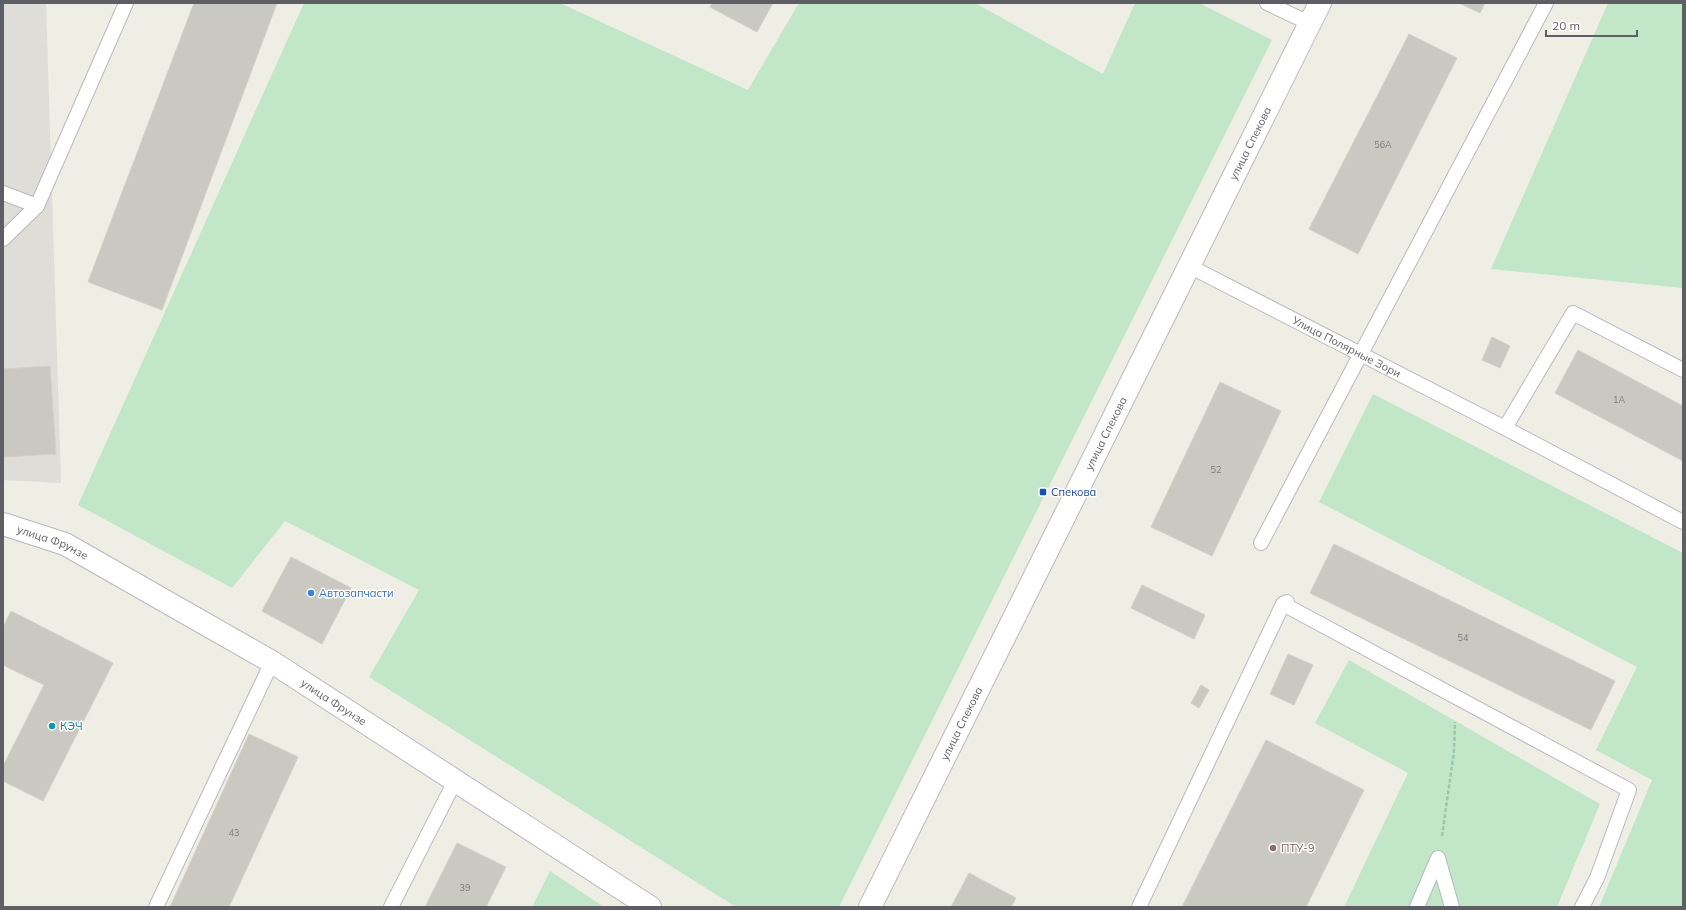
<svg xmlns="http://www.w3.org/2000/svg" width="1686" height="910" viewBox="0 0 1686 910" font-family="Mulish,sans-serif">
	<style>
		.industrial { fill: #deddd7 }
		.green { fill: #c2e6c8 }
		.building { fill: #cac9c1; stroke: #d4d1c3 }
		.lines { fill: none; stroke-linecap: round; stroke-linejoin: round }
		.lane-casing { stroke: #b7b9bf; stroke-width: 16 }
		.street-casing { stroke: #b7b9bf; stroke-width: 24 }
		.secondary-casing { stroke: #b8bac1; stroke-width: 24 }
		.path { stroke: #9bc7ae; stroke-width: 2.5; stroke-dasharray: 4 2; stroke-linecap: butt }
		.lane { stroke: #fff; stroke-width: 14 }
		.street { stroke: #fff; stroke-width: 22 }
		.secondary { stroke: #fff; stroke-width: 22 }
		.transit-dot { fill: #1a4fb4; stroke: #fff; stroke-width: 1.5 }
		.shop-dot { fill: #3f7fe0; stroke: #fff; stroke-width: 1.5 }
		.culture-dot { fill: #0f9aa8; stroke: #fff; stroke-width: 1.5 }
		.education-dot { fill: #8d6e63; stroke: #fff; stroke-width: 1.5 }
		.labels { text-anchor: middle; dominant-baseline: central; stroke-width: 3; stroke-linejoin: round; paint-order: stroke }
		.number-label { font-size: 9px; fill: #787a7c }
		.street-label { font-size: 11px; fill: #5d5f65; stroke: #fff }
		.transit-label { font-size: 11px; fill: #164399; stroke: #fff; text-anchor: start }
		.shop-label { font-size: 11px; fill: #366cbe; stroke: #fff; text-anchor: start }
		.culture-label { font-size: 11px; fill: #0d838f; stroke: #fff; text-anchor: start }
		.education-label { font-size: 11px; fill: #785e54; stroke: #fff; text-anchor: start }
	</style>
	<rect width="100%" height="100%" fill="#efeee5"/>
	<!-- industrial -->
	<path class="industrial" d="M 3,3 L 46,3 L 61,483 L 3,480 Z"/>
	<!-- green -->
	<path class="green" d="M 304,3 L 560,3 L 748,90 L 799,3 L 975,3 L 1103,74 L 1135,3 L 1199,3 L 1272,40 L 839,907 L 736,907 L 369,677 L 419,590 L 285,521 L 232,588 L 78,505 Z
		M 1608,3 L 1683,3 L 1683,288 L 1491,269 Z
		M 1373,394 L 1683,553 L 1683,907 L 1599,907 L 1652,780 L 1596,750 L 1637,667 L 1319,502 Z
		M 1349,660 L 1600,804 L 1557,907 L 1344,907 L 1408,773 L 1315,723 Z
		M 550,871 L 604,907 L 532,907 Z"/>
	<!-- building -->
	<path class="building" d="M 194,3 L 277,3 L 162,310 L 88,282 Z
		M 712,3 L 773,3 L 757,32 L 710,7 Z
		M 1459,3 L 1485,3 L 1480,13 Z
		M 1409,34 L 1457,58 L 1358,254 L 1309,229 Z
		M 1492,337 L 1510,346 L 1500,368 L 1482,360 Z
		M 1578,350 L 1683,406 L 1683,461 L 1555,393 Z
		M 50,366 L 56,454 L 3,457 L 3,369 Z
		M 1220,382 L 1281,411 L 1212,556 L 1151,527 Z
		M 1334,544 L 1615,681 L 1591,730 L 1310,593 Z
		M 291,557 L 351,588 L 322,644 L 262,611 Z
		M 1142,585 L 1205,615 L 1194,639 L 1131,608 Z
		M 11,611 L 113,663 L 43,801 L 3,781 L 3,766 L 44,685 L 3,665 L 3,627 Z
		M 1288,654 L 1313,665 L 1294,705 L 1270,694 Z
		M 1201,685 L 1209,690 L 1199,708 L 1191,703 Z
		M 249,734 L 298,757 L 229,907 L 170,907 Z
		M 1266,740 L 1364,790 L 1306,907 L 1182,907 Z
		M 457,843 L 506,867 L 486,907 L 425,907 Z
		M 969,873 L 1016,898 L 1011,907 L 951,907 Z"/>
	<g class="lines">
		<defs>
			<g id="lane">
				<path d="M 1267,3 L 1309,23"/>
				<path d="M 3,193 L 37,206"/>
				<path d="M 3,239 L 37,206 L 126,3"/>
				<path id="s1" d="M 1189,266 L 1505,428 L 1573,313 L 1683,370"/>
				<path d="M 1505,428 L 1683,522"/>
				<path d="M 1261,543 L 1546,3"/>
				<path d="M 1287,602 L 1283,604 L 1629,790 L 1597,878 L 1582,907"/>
				<path d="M 156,907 L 272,662"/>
				<path d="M 391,907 L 455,781"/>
				<path d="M 1139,907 L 1283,604"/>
				<path d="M 1417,907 L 1438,858 L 1452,907"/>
			</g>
			<g id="street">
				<path id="s2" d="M 3,524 L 65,544 L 272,662 L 650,907"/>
			</g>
			<g id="secondary">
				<path id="s3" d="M 870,907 L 1320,3"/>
			</g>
		</defs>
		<!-- lane casing -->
		<use href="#lane" class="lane-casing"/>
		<!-- street casing -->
		<use href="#street" class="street-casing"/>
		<!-- secondary casing -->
		<use href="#secondary" class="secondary-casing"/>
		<!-- path -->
		<path class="path" d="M 1442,836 L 1454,751 L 1455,722"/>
		<!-- lane -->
		<use href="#lane" class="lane"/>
		<!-- street -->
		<use href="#street" class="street"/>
		<!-- secondary -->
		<use href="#secondary" class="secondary"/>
	</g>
	<!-- markers -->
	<rect class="transit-dot" x="1039" y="488" width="8" height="8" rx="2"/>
	<circle class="shop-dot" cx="311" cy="593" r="4"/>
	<circle class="culture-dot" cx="52" cy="726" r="4"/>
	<circle class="education-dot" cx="1273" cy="848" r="4"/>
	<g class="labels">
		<!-- number labels -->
		<g class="number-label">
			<text x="1383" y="144">56А</text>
			<text x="1619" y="399">1А</text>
			<text x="1216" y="469">52</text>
			<text x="1463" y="637">54</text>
			<text x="234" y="832">43</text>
			<text x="465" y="887">39</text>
		</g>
		<!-- street labels -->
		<g class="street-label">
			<text stroke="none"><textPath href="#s3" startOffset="853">улица Спекова</textPath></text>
			<text stroke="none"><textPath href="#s1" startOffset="177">Улица Полярные Зори</textPath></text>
			<text stroke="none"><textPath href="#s3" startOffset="529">улица Спекова</textPath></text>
			<text stroke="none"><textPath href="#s2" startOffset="53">улица Фрунзе</textPath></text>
			<text stroke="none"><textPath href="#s2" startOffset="377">улица Фрунзе</textPath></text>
			<text stroke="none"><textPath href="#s3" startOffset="205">улица Спекова</textPath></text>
		</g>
		<!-- transit labels -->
		<g class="transit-label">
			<text x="1051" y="492">Спекова</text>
		</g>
		<!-- shop labels -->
		<g class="shop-label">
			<text x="319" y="593">Автозапчасти</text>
		</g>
		<!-- culture labels -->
		<g class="culture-label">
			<text x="60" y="726">КЭЧ</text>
		</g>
		<!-- education labels -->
		<g class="education-label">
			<text x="1281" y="848">ПТУ-9</text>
		</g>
	</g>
	<!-- border -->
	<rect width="1686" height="910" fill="none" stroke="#5d5f65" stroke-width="8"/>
	<!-- scale -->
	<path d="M1546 30v6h91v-6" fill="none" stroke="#5d5f65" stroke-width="2"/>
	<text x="1552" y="30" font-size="12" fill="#5d5f65" stroke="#ffffff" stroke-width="3" paint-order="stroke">20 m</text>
</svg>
